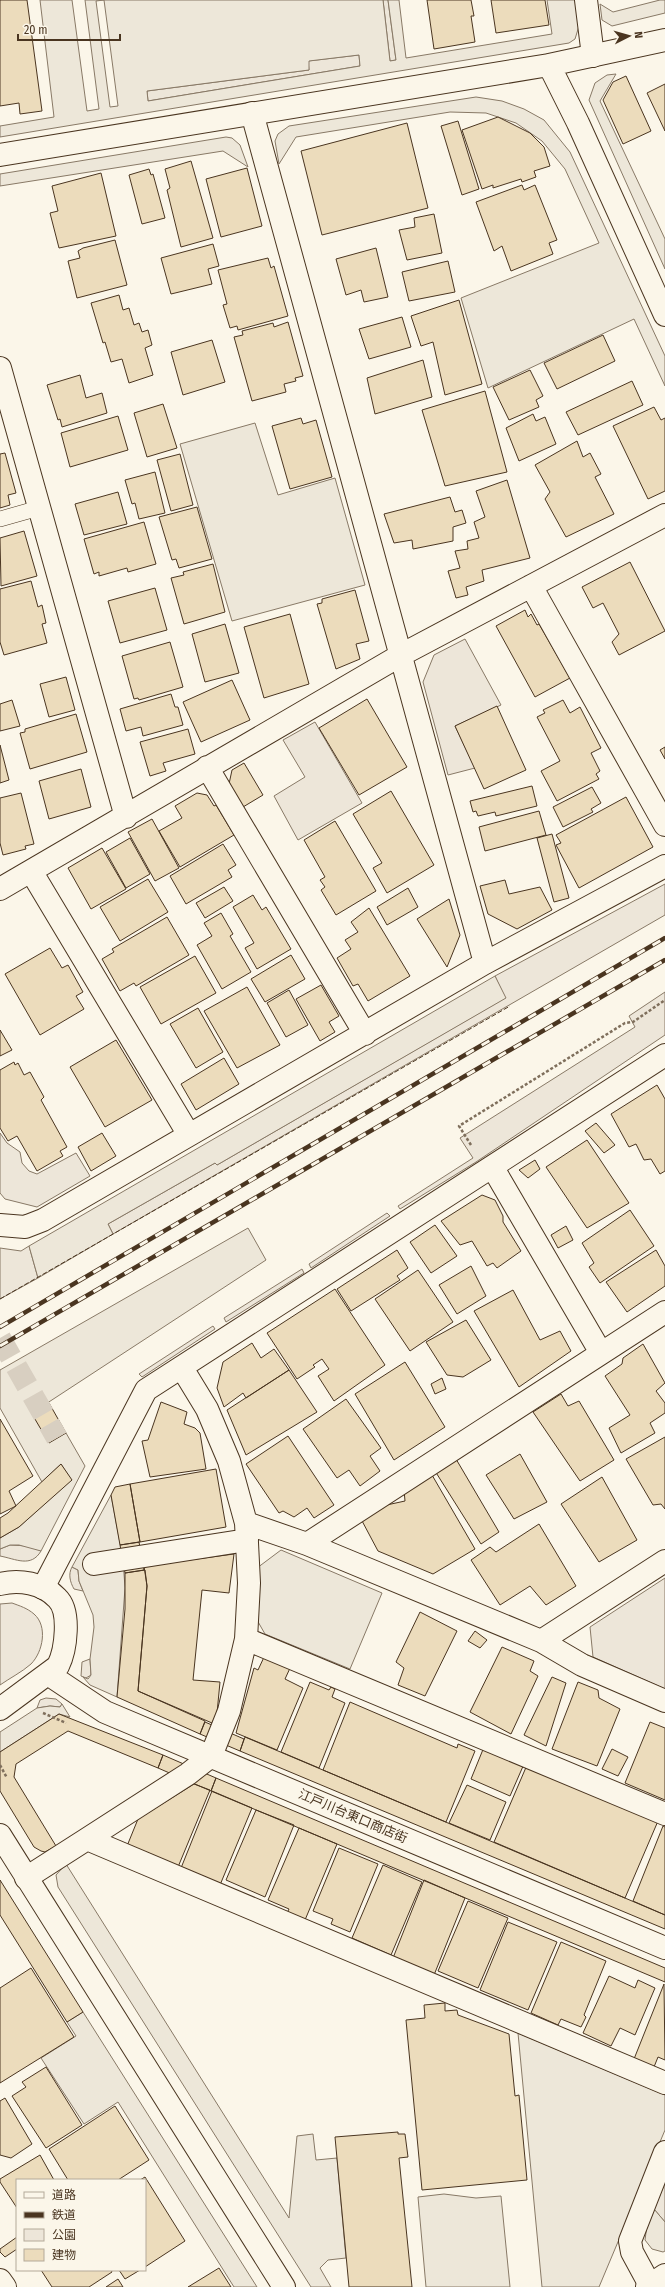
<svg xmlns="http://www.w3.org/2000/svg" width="665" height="2287" viewBox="0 0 665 2287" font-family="'Fira Sans Condensed','Noto Sans JP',sans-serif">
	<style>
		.green { fill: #ede6d9; stroke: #887966 }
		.parking { fill: #ede7d9; stroke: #887966; fill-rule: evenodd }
		.building { fill: #ecdcbc; stroke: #4a3520 }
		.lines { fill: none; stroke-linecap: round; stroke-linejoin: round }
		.street-tunnel { stroke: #d8cfc1; stroke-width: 22; stroke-dasharray: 22 11; stroke-linecap: butt }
		.lane-casing { stroke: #4a3520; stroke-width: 16 }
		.street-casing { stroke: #4a3520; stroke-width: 24 }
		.secondary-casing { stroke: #4a3520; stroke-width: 24 }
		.path { stroke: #7f6f5c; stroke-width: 2.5; stroke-dasharray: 3 2; stroke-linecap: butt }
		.lane { stroke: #fbf6e9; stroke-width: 15 }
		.street { stroke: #fbf6e9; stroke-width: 22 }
		.secondary { stroke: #fbf6e9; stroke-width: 22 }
		.rail-casing { stroke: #4a3520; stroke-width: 4.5 }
		.rail { stroke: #fbf6e9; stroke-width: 3; stroke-dasharray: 9; stroke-linecap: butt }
		.fence { stroke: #4a3520; stroke-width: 1; stroke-dasharray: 5 2; stroke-linecap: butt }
		.labels { text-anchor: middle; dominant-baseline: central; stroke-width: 3; stroke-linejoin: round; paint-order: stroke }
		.street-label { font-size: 13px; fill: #4a3520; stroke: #fbf6e9 }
	</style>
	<rect width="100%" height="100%" fill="#fbf6e9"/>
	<!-- green -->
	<path class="green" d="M 383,0 L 388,0 L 396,60 L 390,61 Z
		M 359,55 L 360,66 L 148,101 L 147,91 L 309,70 L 308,61 Z
		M 465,639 L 501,705 L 455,726 L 475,768 L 448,775 L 423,682 L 434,655 Z
		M 315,722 L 362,803 L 298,840 L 274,796 L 305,777 L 283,740 Z
		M 665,884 L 665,915 L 113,1234 L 108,1224 L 215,1163 L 217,1165 L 505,998 L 495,976 Z
		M 665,992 L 665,1035 L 476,1162 L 400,1209 L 398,1206 L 473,1158 L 460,1138 L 635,1027 L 629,1016 Z
		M 0,1133 L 7,1143 L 20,1152 L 22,1163 L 29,1171 L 37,1174 L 76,1153 L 90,1176 L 37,1207 L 5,1199 L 0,1193 Z
		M 387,1213 L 390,1216 L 311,1268 L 309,1264 Z
		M 29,1246 L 38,1278 L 0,1299 L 0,1248 L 21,1251 Z
		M 302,1269 L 304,1273 L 226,1322 L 224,1318 Z
		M 213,1326 L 215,1329 L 142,1377 L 139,1374 Z
		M 10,1545 L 29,1546 L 41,1551 C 31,1568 16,1559 0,1556 L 0,1549 Z
		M 72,1567 L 78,1570 L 79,1581 L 83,1591 L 74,1589 C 70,1582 68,1574 72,1567 Z
		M 665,1578 L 665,1689 L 593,1657 L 590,1627 Z
		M 12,1603 C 20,1606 27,1608 34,1614 C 48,1626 43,1652 31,1664 C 22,1672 10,1678 0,1685 L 0,1604 Z
		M 90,1659 L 91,1675 L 86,1678 L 81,1676 L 82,1662 Z
		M 46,1698 L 56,1699 L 62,1704 L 60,1707 L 50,1706 L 37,1708 L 40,1700 Z
		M 665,2183 L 665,2222 L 654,2209 Z"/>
	<!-- parking -->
	<path class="parking" d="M 40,0 L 72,0 L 87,111 L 99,109 L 85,0 L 104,0 L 96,1 L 110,107 L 118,106 L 104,0 L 383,0 L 390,61 L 396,60 L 388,0 L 399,0 L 406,58 L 552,34 L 547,0 L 576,0 L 579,26 L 575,39 L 569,43 L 0,137 L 0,126 L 54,117 ZM 359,55 L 360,66 L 148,101 L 147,91 L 309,70 L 309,61 Z
		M 660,0 L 665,0 L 665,13 L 612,26 L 602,20 L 600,4 L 613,12 Z
		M 616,74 L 600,101 L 665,239 L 665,269 L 589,100 L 595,83 L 607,75 Z
		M 476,97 L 502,101 L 524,109 L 544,120 L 570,152 L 665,356 L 665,386 L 634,319 L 488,388 L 461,298 L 599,243 L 565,169 L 542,141 L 516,123 L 486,113 L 450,112 L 296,137 L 279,164 L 275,141 L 278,134 L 289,126 Z
		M 226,137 L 232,138 L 240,145 L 248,167 L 223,151 L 0,186 L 0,174 Z
		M 255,423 L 278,495 L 335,478 L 365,585 L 232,621 L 180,444 Z
		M 495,976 L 506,998 L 217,1165 L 215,1163 L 108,1224 L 113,1234 L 38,1278 L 29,1246 Z
		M 248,1228 L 266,1260 L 32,1413 L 66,1433 L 85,1466 L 41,1551 L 19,1545 L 10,1545 L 0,1549 L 0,1538 L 19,1527 L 71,1480 L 61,1464 L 42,1482 L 0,1408 L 0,1370 Z
		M 111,1495 L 123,1559 L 125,1588 L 117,1697 L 90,1685 L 83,1677 L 88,1679 L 91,1675 L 90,1659 L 94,1627 L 93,1615 L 79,1581 L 78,1570 L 72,1567 Z
		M 281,1550 L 382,1593 L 350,1669 L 265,1634 L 257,1620 L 257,1568 Z
		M 62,1704 L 70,1717 L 59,1714 L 0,1752 L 0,1732 L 37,1708 L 50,1706 L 60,1707 Z
		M 66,1864 L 289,2218 L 297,2136 L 313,2134 L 316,2160 L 337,2158 L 346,2258 L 328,2260 L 320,2268 L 331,2287 L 311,2287 L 58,1887 L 56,1875 Z
		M 83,2012 L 257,2287 L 234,2287 L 118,2102 L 84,2124 L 41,2058 L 76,2036 L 67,2022 Z
		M 518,2033 L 665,2095 L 665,2130 L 599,2287 L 542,2287 Z
		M 444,2194 L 476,2198 L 501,2196 L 510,2287 L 426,2287 L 418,2197 Z
		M 654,2209 L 665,2222 L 665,2251 L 663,2252 L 652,2249 L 645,2240 L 647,2225 Z"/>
	<!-- building -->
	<path class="building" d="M 0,0 L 27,0 L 42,111 L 20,114 L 19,103 L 0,106 Z
		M 427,0 L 471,0 L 474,16 L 471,16 L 475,42 L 434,49 Z
		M 491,0 L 545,0 L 549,25 L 496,33 Z
		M 626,76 L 651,131 L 623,144 L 603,100 L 613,82 Z
		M 665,84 L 665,131 L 647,93 Z
		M 498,117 L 530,133 L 544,147 L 550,166 L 534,171 L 536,177 L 522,182 L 521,179 L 493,188 L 493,185 L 482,189 L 462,130 Z
		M 458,121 L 479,189 L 462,195 L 441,126 Z
		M 407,123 L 428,208 L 322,235 L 301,151 Z
		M 191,161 L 213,238 L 181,247 L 167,190 L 170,188 L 165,169 Z
		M 247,168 L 262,226 L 221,237 L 206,179 Z
		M 149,169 L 151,175 L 153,174 L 165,218 L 142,224 L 129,175 Z
		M 101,173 L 116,236 L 59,248 L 50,213 L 58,211 L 52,186 Z
		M 522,185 L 524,190 L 535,185 L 557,240 L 549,243 L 553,254 L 511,271 L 502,246 L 494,251 L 476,202 Z
		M 434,214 L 442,253 L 407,260 L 399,230 L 415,227 L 414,218 Z
		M 115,240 L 127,285 L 77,298 L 68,261 L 80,258 L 78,251 L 83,248 Z
		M 213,244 L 219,266 L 208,269 L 212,284 L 171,294 L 161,258 Z
		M 376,248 L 388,297 L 364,302 L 361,290 L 346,295 L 336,259 Z
		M 268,258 L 271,268 L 274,266 L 288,316 L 238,330 L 237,326 L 230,328 L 223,305 L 227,304 L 218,270 Z
		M 448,261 L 455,292 L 409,301 L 402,272 Z
		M 119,295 L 123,310 L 129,308 L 134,325 L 139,323 L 142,332 L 148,330 L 152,345 L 145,348 L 153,375 L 129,383 L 122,359 L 111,362 L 105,342 L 103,343 L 91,303 Z
		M 459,300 L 482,384 L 445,395 L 433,342 L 421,346 L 411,316 Z
		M 402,317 L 411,347 L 369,359 L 359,329 Z
		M 288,322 L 303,376 L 295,378 L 296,381 L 284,384 L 286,392 L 252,401 L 234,337 L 243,335 L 242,331 L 273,323 L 274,327 Z
		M 603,335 L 615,361 L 557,389 L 544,363 Z
		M 212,340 L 225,382 L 183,395 L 171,352 Z
		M 423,360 L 432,397 L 375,414 L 367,378 Z
		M 530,370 L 543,396 L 536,400 L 539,407 L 509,420 L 493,387 Z
		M 80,375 L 86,398 L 102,393 L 107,413 L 62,427 L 60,419 L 58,420 L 47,385 Z
		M 632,381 L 643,405 L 578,435 L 566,412 Z
		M 485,391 L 507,472 L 445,486 L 422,410 Z
		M 163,404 L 177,448 L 147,457 L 134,413 Z
		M 654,407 L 661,420 L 665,418 L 665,491 L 648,499 L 613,426 Z
		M 533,414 L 536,421 L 545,417 L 556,444 L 519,461 L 506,428 Z
		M 118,416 L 128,450 L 70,467 L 61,433 Z
		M 301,418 L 303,424 L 316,420 L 332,477 L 290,489 L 272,426 Z
		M 577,441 L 583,457 L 590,453 L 601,474 L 595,477 L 614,514 L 566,537 L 545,499 L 550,492 L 535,465 Z
		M 5,453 L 16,493 L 8,495 L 10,505 L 0,508 L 0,454 Z
		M 180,454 L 193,505 L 171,511 L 157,460 Z
		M 155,472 L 165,513 L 139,519 L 135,503 L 132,504 L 125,480 Z
		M 507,480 L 530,558 L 482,570 L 484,581 L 466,587 L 468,595 L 456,598 L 448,571 L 460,568 L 455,551 L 468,549 L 467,541 L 479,538 L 474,522 L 485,517 L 476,491 Z
		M 118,492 L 127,524 L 84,535 L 75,504 Z
		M 450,497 L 455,512 L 462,510 L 466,523 L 453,527 L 453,541 L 413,549 L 412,540 L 394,543 L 384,514 Z
		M 197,507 L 212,559 L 179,568 L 176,559 L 172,560 L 159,517 Z
		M 144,522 L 156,564 L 128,572 L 127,568 L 99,576 L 99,572 L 94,574 L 84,539 Z
		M 24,531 L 37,576 L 1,586 L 0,538 Z
		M 630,562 L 665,631 L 619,655 L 612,642 L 619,634 L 603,603 L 593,608 L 582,587 Z
		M 213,564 L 225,612 L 184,624 L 171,578 L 184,575 L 183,572 Z
		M 31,581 L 38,607 L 42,605 L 46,623 L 42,624 L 47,643 L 4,655 L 0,642 L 0,589 Z
		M 155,588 L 167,630 L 120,643 L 108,601 Z
		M 355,590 L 369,641 L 356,644 L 360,659 L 336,669 L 317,604 L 322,603 L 322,599 Z
		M 525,610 L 528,617 L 531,614 L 537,625 L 539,624 L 570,678 L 535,697 L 496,626 Z
		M 290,614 L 309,684 L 264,698 L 244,627 Z
		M 225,624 L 239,673 L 205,682 L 192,634 Z
		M 170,642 L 183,687 L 139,700 L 138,698 L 134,699 L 122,656 Z
		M 66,677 L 75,710 L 49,717 L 40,684 Z
		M 232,680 L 250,720 L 201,742 L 183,702 Z
		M 171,694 L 175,707 L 178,707 L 183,725 L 143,736 L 141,727 L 126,731 L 120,709 Z
		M 367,699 L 407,767 L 359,795 L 319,728 Z
		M 12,700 L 20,726 L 0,731 L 0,704 Z
		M 563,700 L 570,713 L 580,707 L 601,748 L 591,753 L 600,771 L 596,774 L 599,779 L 557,801 L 541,771 L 560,761 L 537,717 L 545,713 L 543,710 Z
		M 497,706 L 526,770 L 484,789 L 455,726 Z
		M 76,714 L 87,752 L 30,769 L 20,733 L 25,732 L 25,729 Z
		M 188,729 L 195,754 L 163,763 L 166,771 L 150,776 L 140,742 Z
		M 0,745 L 9,780 L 0,783 Z
		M 665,747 L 665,759 L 660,750 Z
		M 244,763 L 263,795 L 243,807 L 229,784 L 232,770 Z
		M 81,769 L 91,807 L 49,819 L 39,781 Z
		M 532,786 L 537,806 L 496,816 L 495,812 L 478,816 L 476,811 L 473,812 L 470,801 Z
		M 592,787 L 601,803 L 591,809 L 593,812 L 563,827 L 553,807 Z
		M 391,791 L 434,865 L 387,893 L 373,868 L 382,863 L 353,814 Z
		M 21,793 L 34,844 L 25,846 L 26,849 L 3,855 L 0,843 L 0,798 Z
		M 197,793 L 207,795 L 214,806 L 216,805 L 234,835 L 180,867 L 159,831 L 182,818 L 175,806 Z
		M 626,797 L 653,847 L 579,888 L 556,845 L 561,843 L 556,835 Z
		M 539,811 L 546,835 L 485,851 L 479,827 Z
		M 152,819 L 179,868 L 155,881 L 128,832 Z
		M 335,821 L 376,891 L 336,915 L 321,890 L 325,887 L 320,880 L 325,877 L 304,840 Z
		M 552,834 L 569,898 L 554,902 L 537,838 Z
		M 130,838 L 150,874 L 126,888 L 106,852 Z
		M 223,844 L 236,865 L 228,870 L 232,877 L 186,904 L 170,876 Z
		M 102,848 L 126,889 L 91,909 L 68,868 Z
		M 148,879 L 168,912 L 120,941 L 100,907 Z
		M 505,880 L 509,894 L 540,887 L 552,910 L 517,929 L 488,914 L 480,886 Z
		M 224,887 L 233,901 L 205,918 L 196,903 Z
		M 408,888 L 418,907 L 387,925 L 377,907 Z
		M 253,895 L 262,910 L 266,907 L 291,949 L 257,969 L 245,948 L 254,943 L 233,907 Z
		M 449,899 L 460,935 L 447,967 L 417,919 Z
		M 369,908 L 410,976 L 368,1001 L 358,984 L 353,986 L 337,958 L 351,949 L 345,940 L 358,932 L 351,922 Z
		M 221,913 L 233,934 L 230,936 L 251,972 L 222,989 L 197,945 L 212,936 L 204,923 Z
		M 167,917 L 189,955 L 136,986 L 134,983 L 120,991 L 102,959 L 114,952 L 112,949 Z
		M 50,948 L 62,968 L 68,965 L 83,992 L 76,996 L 84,1009 L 40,1035 L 5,974 Z
		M 291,955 L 305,979 L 265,1002 L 251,979 Z
		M 195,956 L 216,993 L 161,1024 L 140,987 Z
		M 321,985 L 339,1016 L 329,1022 L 335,1032 L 320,1041 L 296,999 Z
		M 247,987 L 280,1045 L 237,1068 L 204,1011 Z
		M 289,990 L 308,1025 L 286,1037 L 267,1003 Z
		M 198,1008 L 223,1052 L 196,1068 L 170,1024 Z
		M 0,1030 L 12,1050 L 0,1056 Z
		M 116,1040 L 152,1100 L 105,1127 L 70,1067 Z
		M 224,1058 L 239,1084 L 196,1110 L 181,1084 Z
		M 14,1062 L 15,1065 L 18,1063 L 24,1075 L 30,1072 L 44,1097 L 41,1100 L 67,1147 L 60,1151 L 63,1156 L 37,1171 L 17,1136 L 8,1141 L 0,1128 L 0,1070 Z
		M 657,1085 L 665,1099 L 665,1171 L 660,1174 L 651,1159 L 644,1160 L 636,1144 L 629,1147 L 611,1114 Z
		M 596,1123 L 615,1145 L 604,1153 L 585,1131 Z
		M 102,1133 L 116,1156 L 91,1171 L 78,1147 Z
		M 587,1140 L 629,1203 L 587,1228 L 546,1167 Z
		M 535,1160 L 540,1169 L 528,1178 L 519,1170 Z
		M 482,1195 L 495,1200 L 503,1216 L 503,1222 L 521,1251 L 497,1268 L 493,1263 L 487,1266 L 472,1241 L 460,1245 L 441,1221 Z
		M 630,1210 L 654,1246 L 600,1283 L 589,1267 L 594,1263 L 582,1243 Z
		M 435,1225 L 457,1256 L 431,1273 L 410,1242 Z
		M 566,1226 L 573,1240 L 558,1248 L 551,1235 Z
		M 397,1250 L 408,1268 L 397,1276 L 400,1280 L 351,1311 L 337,1289 Z
		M 656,1250 L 665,1266 L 665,1286 L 627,1312 L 606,1282 Z
		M 471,1266 L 486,1296 L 457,1314 L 439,1285 Z
		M 418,1270 L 453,1322 L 410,1351 L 375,1299 Z
		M 335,1289 L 385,1365 L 334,1401 L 318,1376 L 329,1369 L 322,1359 L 313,1365 L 315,1367 L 297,1379 L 267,1333 Z
		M 513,1290 L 540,1340 L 560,1331 L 571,1351 L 519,1387 L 474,1311 Z
		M 466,1320 L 491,1360 L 463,1377 L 447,1375 L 426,1342 Z
		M 252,1343 L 261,1358 L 274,1349 L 289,1370 L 246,1398 L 243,1393 L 224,1407 L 217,1388 L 223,1362 Z
		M 643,1344 L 665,1383 L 656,1391 L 665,1403 L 665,1413 L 650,1423 L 655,1433 L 621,1453 L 609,1428 L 630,1415 L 605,1376 L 622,1364 L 623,1358 Z
		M 405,1362 L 445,1427 L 394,1460 L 355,1394 Z
		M 289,1370 L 317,1412 L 246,1455 L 227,1410 Z
		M 442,1378 L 446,1389 L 435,1394 L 431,1384 Z
		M 561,1394 L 568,1406 L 579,1401 L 614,1460 L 580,1481 L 533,1412 Z
		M 346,1399 L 381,1448 L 370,1456 L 380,1471 L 360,1486 L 349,1470 L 337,1478 L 303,1429 Z
		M 161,1402 L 187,1412 L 184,1424 L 195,1428 L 200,1433 L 206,1469 L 150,1477 L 142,1441 L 148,1440 Z
		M 49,1403 L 66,1433 L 49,1443 L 32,1414 Z
		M 0,1419 L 33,1476 L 9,1491 L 16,1506 L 0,1514 Z
		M 288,1436 L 334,1505 L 314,1518 L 307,1508 L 294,1517 L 283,1511 L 279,1513 L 246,1464 Z
		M 665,1437 L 665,1509 L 661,1504 L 653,1505 L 626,1459 Z
		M 520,1454 L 547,1502 L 514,1519 L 486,1475 Z
		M 456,1459 L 499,1532 L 481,1544 L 435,1471 Z
		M 61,1464 L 72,1480 L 19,1527 L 0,1538 L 0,1518 L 8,1513 Z
		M 216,1469 L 226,1527 L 140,1542 L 130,1484 Z
		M 432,1475 L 475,1549 L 433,1574 L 378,1551 L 361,1519 L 382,1506 L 405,1501 L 404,1490 Z
		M 602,1477 L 637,1540 L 599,1562 L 561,1504 Z
		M 130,1484 L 140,1542 L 120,1545 L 111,1495 L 115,1487 Z
		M 539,1524 L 576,1586 L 546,1605 L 530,1586 L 500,1605 L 471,1560 L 490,1547 L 496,1552 Z
		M 139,1542 L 144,1570 L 125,1573 L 120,1545 Z
		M 234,1554 L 229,1593 L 202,1590 L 193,1680 L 220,1682 L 217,1713 L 212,1723 L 138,1691 L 147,1586 L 144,1566 Z
		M 145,1570 L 147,1586 L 138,1691 L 205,1721 L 200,1734 L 117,1697 L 125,1609 L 125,1573 Z
		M 420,1612 L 457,1631 L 425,1696 L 398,1685 L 404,1668 L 396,1662 Z
		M 475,1631 L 487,1640 L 480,1648 L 468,1641 Z
		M 502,1647 L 534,1661 L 530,1671 L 538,1676 L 511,1734 L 470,1712 Z
		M 265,1655 L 291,1666 L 285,1679 L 303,1688 L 277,1750 L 236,1733 L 254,1668 L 258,1670 Z
		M 552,1677 L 566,1683 L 546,1746 L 524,1735 Z
		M 310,1682 L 329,1690 L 331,1687 L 335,1689 L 332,1697 L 345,1703 L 319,1768 L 281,1752 Z
		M 578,1682 L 598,1690 L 599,1698 L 620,1709 L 597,1766 L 552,1749 Z
		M 350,1702 L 457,1748 L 458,1744 L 475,1751 L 446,1822 L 323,1770 Z
		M 59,1714 L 163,1755 L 158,1768 L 68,1731 L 16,1764 L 14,1777 L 56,1846 L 45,1852 L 41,1851 L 34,1847 L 0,1791 L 0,1752 Z
		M 205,1722 L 244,1739 L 240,1751 L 200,1734 Z
		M 650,1722 L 665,1728 L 665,1800 L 625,1783 Z
		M 245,1737 L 665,1915 L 665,1929 L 240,1751 Z
		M 484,1747 L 524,1764 L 510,1796 L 471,1779 Z
		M 612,1749 L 628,1757 L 618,1776 L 602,1769 Z
		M 163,1755 L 216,1778 L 211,1791 L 158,1768 Z
		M 527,1765 L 658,1821 L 625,1898 L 494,1842 Z
		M 216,1778 L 665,1968 L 665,1982 L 211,1791 Z
		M 194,1784 L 210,1790 L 178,1867 L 127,1846 L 138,1819 Z
		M 467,1785 L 506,1802 L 490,1840 L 449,1823 Z
		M 212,1791 L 252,1808 L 220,1885 L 181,1868 Z
		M 256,1810 L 294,1825 L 265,1897 L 226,1880 Z
		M 663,1826 L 665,1827 L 665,1915 L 633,1901 Z
		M 299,1828 L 337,1844 L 305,1920 L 287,1913 L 289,1909 L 268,1900 Z
		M 339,1848 L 378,1864 L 350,1932 L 331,1924 L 333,1919 L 313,1911 Z
		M 383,1865 L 422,1882 L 391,1955 L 352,1938 Z
		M 0,1880 L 83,2012 L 67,2022 L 0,1915 Z
		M 424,1880 L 465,1898 L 434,1975 L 393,1958 Z
		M 468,1901 L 508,1918 L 478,1988 L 438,1971 Z
		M 508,1922 L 557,1942 L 528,2010 L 480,1990 Z
		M 561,1942 L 606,1961 L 584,2015 L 586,2017 L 581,2027 L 561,2019 L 558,2025 L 531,2013 Z
		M 31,1968 L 74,2037 L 0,2083 L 0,1988 Z
		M 609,1976 L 635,1988 L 638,1980 L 655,1988 L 635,2035 L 620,2028 L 611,2046 L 583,2033 Z
		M 664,1984 L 665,2060 L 658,2057 L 654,2067 L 634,2059 Z
		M 445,2003 L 445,2011 L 457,2010 L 458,2015 L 509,2034 L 515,2096 L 519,2095 L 527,2180 L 422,2190 L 406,2020 L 425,2018 L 424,2005 Z
		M 46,2067 L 82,2125 L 46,2148 L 12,2096 L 26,2087 L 22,2082 Z
		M 5,2098 L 32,2144 L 11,2158 L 0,2155 L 0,2101 Z
		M 115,2106 L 149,2160 L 118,2180 L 68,2180 L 49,2149 Z
		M 398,2132 L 398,2134 L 405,2134 L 408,2157 L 399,2158 L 412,2287 L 349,2287 L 335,2137 Z
		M 40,2155 L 54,2180 L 17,2180 L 17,2208 L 0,2182 L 0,2179 Z
		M 145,2177 L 185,2241 L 145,2267 L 145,2180 L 140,2180 Z
		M 17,2237 L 17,2249 L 5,2257 L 0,2252 L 0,2249 Z
		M 219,2268 L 231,2287 L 188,2287 Z
		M 41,2270 L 111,2270 L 112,2272 L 89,2287 L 52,2287 Z
		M 119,2270 L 140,2270 L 125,2279 Z
		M 118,2279 L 123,2287 L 106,2287 Z"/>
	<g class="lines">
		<!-- street-tunnel -->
		<path class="street-tunnel" d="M 0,1338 L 57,1438"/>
		<defs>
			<path id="lane" d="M 0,519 L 39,508"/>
			<path id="street" d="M 586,0 L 593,56
				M 252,113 L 485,963
				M 0,368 L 126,817
				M 531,586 L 665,825
				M 207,767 L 365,1034
				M 31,871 L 189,1135
				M 0,889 L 401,655 L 665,515
				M 493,1168 L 601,1353
				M 0,1225 L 25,1227 L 43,1220 L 485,963 L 665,866
				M 182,1368 L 207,1409 L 229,1461 L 246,1523 L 249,1583 L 246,1639 L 665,1814
				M 246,1523 L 307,1544 L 541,1641 L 582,1665 L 665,1701
				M 307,1544 L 665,1312
				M 94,1564 L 247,1540
				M 43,1588 L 146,1390 L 665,1055
				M 541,1641 L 665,1561
				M 87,1839 L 188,1774 L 211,1756 L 229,1711 L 246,1639
				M 26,1878 L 87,1839 L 665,2083
				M 0,2280 L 5,2287
				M 651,2287 L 632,2252 L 630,2241 L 665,2152"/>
			<path id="secondary" d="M 549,65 L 578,123 L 665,315
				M 0,155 L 549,65 L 665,40
				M 0,1584 C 19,1579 43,1583 57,1598 C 71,1611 66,1650 58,1666 L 0,1709
				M 48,1674 L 105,1712 L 665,1948
				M 0,1835 L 284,2287
				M 647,2287 L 665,2275"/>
		</defs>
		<!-- lane casing -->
		<use href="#lane" class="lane-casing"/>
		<!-- street casing -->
		<use href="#street" class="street-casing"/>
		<!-- secondary casing -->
		<use href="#secondary" class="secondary-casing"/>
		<!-- path -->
		<path class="path" d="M 471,1145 L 459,1126 L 625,1023 L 633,1022 L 665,1000
			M 43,1713 L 66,1723
			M 0,1765 L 7,1778"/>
		<!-- lane -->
		<use href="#lane" class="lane"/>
		<!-- street -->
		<use href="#street" class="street"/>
		<!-- secondary -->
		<use href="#secondary" class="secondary"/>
		<defs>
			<path id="rail" d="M 0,1327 L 665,938
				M 0,1346 L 665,960"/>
		</defs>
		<!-- rail casing -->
		<use href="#rail" class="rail-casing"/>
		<!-- rail -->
		<use href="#rail" class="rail"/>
		<!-- fence -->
		<path class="fence" d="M 0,1299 L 510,1006"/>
	</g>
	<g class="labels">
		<!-- street labels -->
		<g class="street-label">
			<text transform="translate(353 1816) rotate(23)">江戸川台東口商店街</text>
		</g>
	</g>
	<!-- legend -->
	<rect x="16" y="2179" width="130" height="92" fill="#fbf6e9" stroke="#b4a999"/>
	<rect x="24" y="2192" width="20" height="6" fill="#fbf6e9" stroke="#b4a999"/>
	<text x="52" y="2199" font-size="12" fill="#4a3520">道路</text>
	<rect x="24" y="2212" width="20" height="6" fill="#4a3520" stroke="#b4a999"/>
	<text x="52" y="2219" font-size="12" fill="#4a3520">鉄道</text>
	<rect x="24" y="2229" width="20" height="12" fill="#ede6d9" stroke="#b4a999"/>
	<text x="52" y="2239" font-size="12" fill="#4a3520">公園</text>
	<rect x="24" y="2249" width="20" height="12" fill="#ecdcbc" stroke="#b4a999"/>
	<text x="52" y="2259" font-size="12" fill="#4a3520">建物</text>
	<!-- north arrow -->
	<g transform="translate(629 36) rotate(84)" stroke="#fbf6e9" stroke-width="3" paint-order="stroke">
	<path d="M0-3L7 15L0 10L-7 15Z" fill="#4a3520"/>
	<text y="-6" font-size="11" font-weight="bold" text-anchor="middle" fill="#4a3520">N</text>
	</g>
	<!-- scale -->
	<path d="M18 34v6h102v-6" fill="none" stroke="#4a3520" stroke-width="2"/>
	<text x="24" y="34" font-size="12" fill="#4a3520" stroke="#fbf6e9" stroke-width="3" paint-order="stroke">20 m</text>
</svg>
